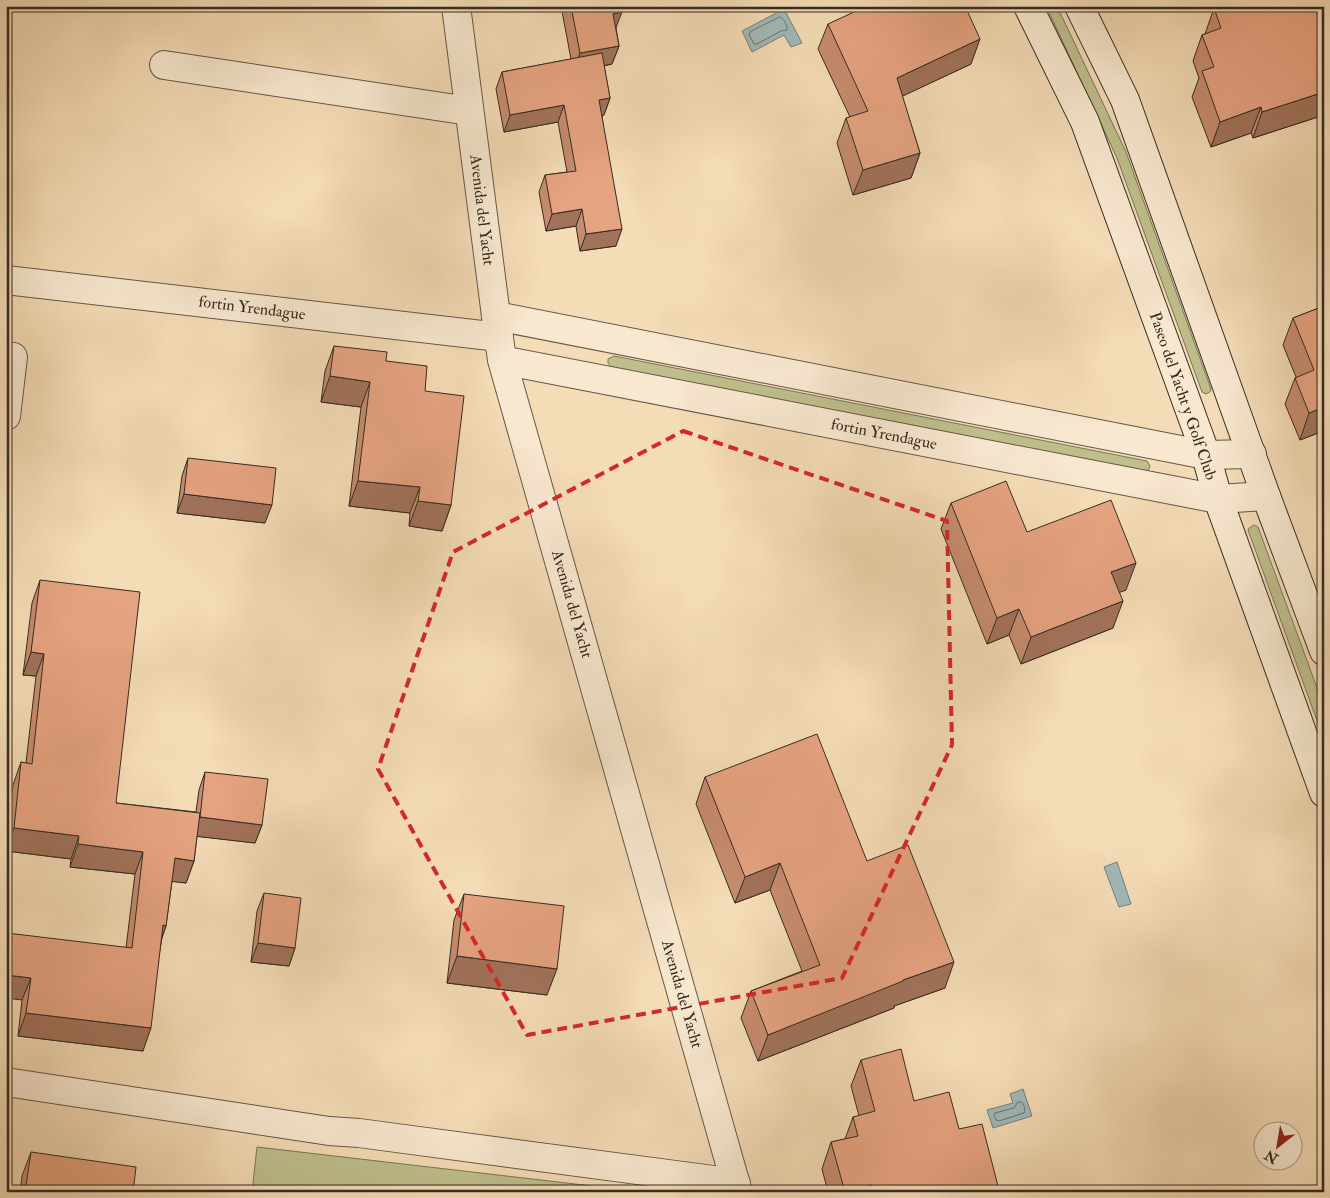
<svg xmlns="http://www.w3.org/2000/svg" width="1330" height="1198" viewBox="0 0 1330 1198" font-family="'IM FELL Double Pica',serif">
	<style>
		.green { fill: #bebf8c; stroke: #7a7558 }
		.water { fill: #a1b9b9; stroke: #76807d }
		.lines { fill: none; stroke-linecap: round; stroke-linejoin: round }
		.shore { stroke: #6c726e; stroke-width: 1 }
		.minor-casing { stroke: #665748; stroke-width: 30 }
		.tertiary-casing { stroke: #665748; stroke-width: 30 }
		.secondary-casing { stroke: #362b23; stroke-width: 30 }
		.minor { stroke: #f8e8d0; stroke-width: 28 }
		.tertiary { stroke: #f8e8d0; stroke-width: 28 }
		.secondary { stroke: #f8e8d0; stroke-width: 28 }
		.wall { fill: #c68c6f; stroke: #362b23 }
		.shaded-wall { fill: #a1725a; stroke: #362b23 }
		.building { fill: #e6a381; stroke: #362b23 }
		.marked { fill: none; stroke: #d62828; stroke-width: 4; stroke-dasharray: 10 6; stroke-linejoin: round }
		.labels { text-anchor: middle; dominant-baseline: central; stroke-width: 4; stroke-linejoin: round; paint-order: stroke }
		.street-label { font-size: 16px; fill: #362b23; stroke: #f8e8d0 }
	</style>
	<rect width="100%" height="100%" fill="#f4dcb6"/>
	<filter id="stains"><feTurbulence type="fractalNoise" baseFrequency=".004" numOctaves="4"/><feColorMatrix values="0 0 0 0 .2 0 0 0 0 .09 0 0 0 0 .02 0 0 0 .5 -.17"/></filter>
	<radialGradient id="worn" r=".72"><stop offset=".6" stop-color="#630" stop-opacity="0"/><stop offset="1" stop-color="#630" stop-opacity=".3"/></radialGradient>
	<!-- green -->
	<path class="green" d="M 1046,6 L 1057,6 L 1126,152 L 1211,389 L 1210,392 L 1206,394 L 1202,392 L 1117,158 Z
		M 614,356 L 1147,461 L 1150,466 L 1149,469 L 1145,472 L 611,367 L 608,363 L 608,359 Z
		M 1254,525 L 1258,527 L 1324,707 L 1324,740 L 1248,530 L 1249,528 Z
		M 257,1147 L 644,1192 L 252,1192 Z"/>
	<!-- water -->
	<path class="water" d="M 784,9 L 802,43 L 791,47 L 784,35 L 752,52 L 742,31 Z
		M 1117,862 L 1131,904 L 1119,907 L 1104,867 Z
		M 1023,1089 L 1032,1116 L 993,1128 L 987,1110 L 1013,1103 L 1010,1094 Z"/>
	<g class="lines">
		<!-- shore -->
		<path class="shore" d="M 780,17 C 784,18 788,26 787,30 L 781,31 L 757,44 L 754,44 L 749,35 L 750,32 Z
			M 1018,1102 L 1021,1102 C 1024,1103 1026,1110 1024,1113 L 999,1121 L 996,1120 L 994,1115 L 995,1113 L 1014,1108 Z"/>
		<defs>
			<path id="minor" d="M 456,6 L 496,316
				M 164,65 L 469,111
				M 6,280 L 499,337
				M 6,416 L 13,357
				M 6,1082 L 329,1131 L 359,1133 L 736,1183"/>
			<path id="tertiary" d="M 502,360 L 1218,499 L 1266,496
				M 738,1192 L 502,360 L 496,316 L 1206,455 L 1252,454"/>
			<path id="secondary" d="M 1028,6 L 1085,122 L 1206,455 L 1218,499 L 1324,793
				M 1079,6 L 1125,100 L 1266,496 L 1324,651"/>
		</defs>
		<!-- minor casing -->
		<use href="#minor" class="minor-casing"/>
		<!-- tertiary casing -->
		<use href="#tertiary" class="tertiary-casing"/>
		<!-- secondary casing -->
		<use href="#secondary" class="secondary-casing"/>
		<!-- minor -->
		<use href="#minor" class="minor"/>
		<!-- tertiary -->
		<use href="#tertiary" class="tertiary"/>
		<!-- secondary -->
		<use href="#secondary" class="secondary"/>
	</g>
	<!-- wall -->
	<path class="wall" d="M 561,6 L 621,6 L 616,28 L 619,46 L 612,64 L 604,66 L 610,98 L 604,115 L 602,115 L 616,246 L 580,251 L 576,226 L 546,231 L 539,192 L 545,175 L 567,172 L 558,122 L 504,132 L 496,89 L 502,72 L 571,59 Z
		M 1214,8 L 1324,30 L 1324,115 L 1253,138 L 1251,133 L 1211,147 L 1192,97 L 1199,78 L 1193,61 L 1202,35 L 1205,34 Z
		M 828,24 L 971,64 L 902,96 L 920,153 L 911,178 L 853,195 L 837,143 L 846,118 L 850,117 L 818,49 Z
		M 1324,306 L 1324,448 L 1318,433 L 1300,440 L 1285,404 L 1295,378 L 1296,377 L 1283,345 L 1293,318 Z
		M 334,346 L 386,361 L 425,391 L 451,505 L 442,531 L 409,526 L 410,513 L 349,506 L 361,407 L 321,402 L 325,371 Z
		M 188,458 L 265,523 L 177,513 L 182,476 Z
		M 951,503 L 1027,532 L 1126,590 L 1119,592 L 1113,628 L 1021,664 L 1009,635 L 987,644 L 941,529 Z
		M 40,580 L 116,803 L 196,812 L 199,790 L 205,772 L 262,825 L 255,843 L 197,836 L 194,861 L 186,883 L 172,881 L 166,926 L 162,938 L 143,1051 L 18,1036 L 22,1000 L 6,934 L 126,948 L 135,874 L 70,867 L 71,859 L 6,851 L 6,843 L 13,785 L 21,762 L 26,763 L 36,676 L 23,675 L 32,603 Z
		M 705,777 L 867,861 L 945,988 L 894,1006 L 894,1008 L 758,1061 L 741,1018 L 751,991 L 802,971 L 770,890 L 735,903 L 696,804 Z
		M 264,893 L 295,948 L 289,966 L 251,962 L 257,911 Z
		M 464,894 L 547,995 L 447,983 L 454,920 Z
		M 861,1060 L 914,1101 L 959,1129 L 999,1190 L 999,1192 L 828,1192 L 822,1169 L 831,1142 L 845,1139 L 853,1117 L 859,1116 L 851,1086 Z
		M 31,1152 L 133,1192 L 20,1192 L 22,1176 Z"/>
	<!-- shaded-wall -->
	<path class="shaded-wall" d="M 622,12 L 615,30 L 613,14 Z
		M 980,39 L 971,64 L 888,103 L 897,78 Z
		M 619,46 L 612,64 L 574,71 L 580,53 Z
		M 1324,92 L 1324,115 L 1253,138 L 1262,112 Z
		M 610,98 L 604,115 L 593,117 L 599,100 Z
		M 564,105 L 558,122 L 504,132 L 510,115 Z
		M 1261,107 L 1251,133 L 1211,147 L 1220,122 Z
		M 920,153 L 911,178 L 853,195 L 863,170 Z
		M 582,209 L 576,226 L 546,231 L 552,214 Z
		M 622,229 L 616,246 L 580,251 L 586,234 Z
		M 330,376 L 370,382 L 361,407 L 321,402 Z
		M 1324,407 L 1324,416 L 1318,433 L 1300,440 L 1309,413 Z
		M 358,481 L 420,487 L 410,513 L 349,506 Z
		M 184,494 L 272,505 L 265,523 L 177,513 Z
		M 418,501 L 451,505 L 442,531 L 409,526 Z
		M 1136,563 L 1126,590 L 1102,599 L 1111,572 Z
		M 1123,601 L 1113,628 L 1021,664 L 1031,637 Z
		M 1019,609 L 1009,635 L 987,644 L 997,618 Z
		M 31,652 L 44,654 L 36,676 L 23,675 Z
		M 200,817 L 262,825 L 255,843 L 193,836 Z
		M 14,828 L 79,836 L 71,859 L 6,851 L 6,848 Z
		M 78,844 L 143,852 L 135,874 L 70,867 Z
		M 175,858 L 194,861 L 186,883 L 167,881 Z
		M 780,863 L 770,890 L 735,903 L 745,877 Z
		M 163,925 L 166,926 L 158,948 Z
		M 258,943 L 295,948 L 289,966 L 251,962 Z
		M 457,956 L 557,969 L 547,995 L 447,983 Z
		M 954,962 L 945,988 L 894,1006 L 894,1008 L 758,1061 L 768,1035 L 903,980 Z
		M 6,975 L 31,978 L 22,1000 L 6,998 Z
		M 26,1013 L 151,1028 L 143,1051 L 18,1036 Z
		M 872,1185 L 869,1192 L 845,1192 Z"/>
	<!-- building -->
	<path class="building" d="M 571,6 L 621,6 L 622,12 L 613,14 L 619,46 L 580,53 Z
		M 867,6 L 965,6 L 980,39 L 897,78 L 920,153 L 863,170 L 846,118 L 868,111 L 828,24 Z
		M 1219,6 L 1315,6 L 1324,30 L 1324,92 L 1262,112 L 1261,107 L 1220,122 L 1202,71 L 1214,67 L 1202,35 L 1221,28 L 1214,8 Z
		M 602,53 L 610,98 L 599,100 L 622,229 L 586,234 L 582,209 L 552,214 L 545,175 L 576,171 L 564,105 L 510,115 L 502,72 Z
		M 1324,306 L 1324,407 L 1309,413 L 1295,378 L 1314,370 L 1293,318 Z
		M 334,346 L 387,352 L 386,361 L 427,366 L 425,391 L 464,396 L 451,505 L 418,501 L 420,487 L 358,481 L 370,382 L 330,376 Z
		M 188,458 L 276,468 L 272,505 L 184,494 Z
		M 1006,481 L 1027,532 L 1111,500 L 1136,563 L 1111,572 L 1123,601 L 1031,637 L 1019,609 L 997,618 L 951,503 Z
		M 40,580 L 140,592 L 116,803 L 200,813 L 194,861 L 175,858 L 166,926 L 163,925 L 151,1028 L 26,1013 L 31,978 L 6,975 L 7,933 L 132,948 L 143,852 L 78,844 L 79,836 L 14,828 L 21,762 L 32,764 L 44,654 L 31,652 Z
		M 817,734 L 867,861 L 908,845 L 954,962 L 903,980 L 903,981 L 768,1035 L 751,991 L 820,965 L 780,863 L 745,877 L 705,777 Z
		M 205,772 L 268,779 L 262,825 L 200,817 Z
		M 264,893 L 301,898 L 295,948 L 258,943 Z
		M 464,894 L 564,906 L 557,969 L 457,956 Z
		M 901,1049 L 914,1101 L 949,1092 L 959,1129 L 982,1124 L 999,1190 L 994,1192 L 874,1192 L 872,1185 L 845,1192 L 831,1142 L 858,1136 L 853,1117 L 875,1111 L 861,1060 Z
		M 31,1152 L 136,1167 L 133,1192 L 25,1192 Z"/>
	<!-- marked area -->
	<path class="marked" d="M 683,431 L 947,521 L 952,745 L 842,978 L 527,1035 L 378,769 L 453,552 Z"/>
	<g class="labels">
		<!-- street labels -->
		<g class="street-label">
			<text transform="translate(482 210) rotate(83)">Avenida del Yacht</text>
			<text transform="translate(252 308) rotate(7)">fortin Yrendague</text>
			<text transform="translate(1183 396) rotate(71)">Paseo del Yacht y Golf Club</text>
			<text transform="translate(884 434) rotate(11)">fortin Yrendague</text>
			<text transform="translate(572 604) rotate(74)">Avenida del Yacht</text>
			<text transform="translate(682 994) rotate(74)">Avenida del Yacht</text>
		</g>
	</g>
	<!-- margin -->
	<rect width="1330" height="1198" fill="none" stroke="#f4dcb6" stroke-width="25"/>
	<rect x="8" y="8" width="1315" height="1183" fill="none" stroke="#362b23" stroke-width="2.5"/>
	<rect x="12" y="12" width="1305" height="1173" fill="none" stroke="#362b23"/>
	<!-- north arrow -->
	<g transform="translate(1278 1146) rotate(211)"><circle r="24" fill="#f8e8d0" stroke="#aa9c8b"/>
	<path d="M0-4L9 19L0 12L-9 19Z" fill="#8f2418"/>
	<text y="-8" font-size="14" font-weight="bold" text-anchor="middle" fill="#362b23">N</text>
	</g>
	<rect width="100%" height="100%" filter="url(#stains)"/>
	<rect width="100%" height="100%" fill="url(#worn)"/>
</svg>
